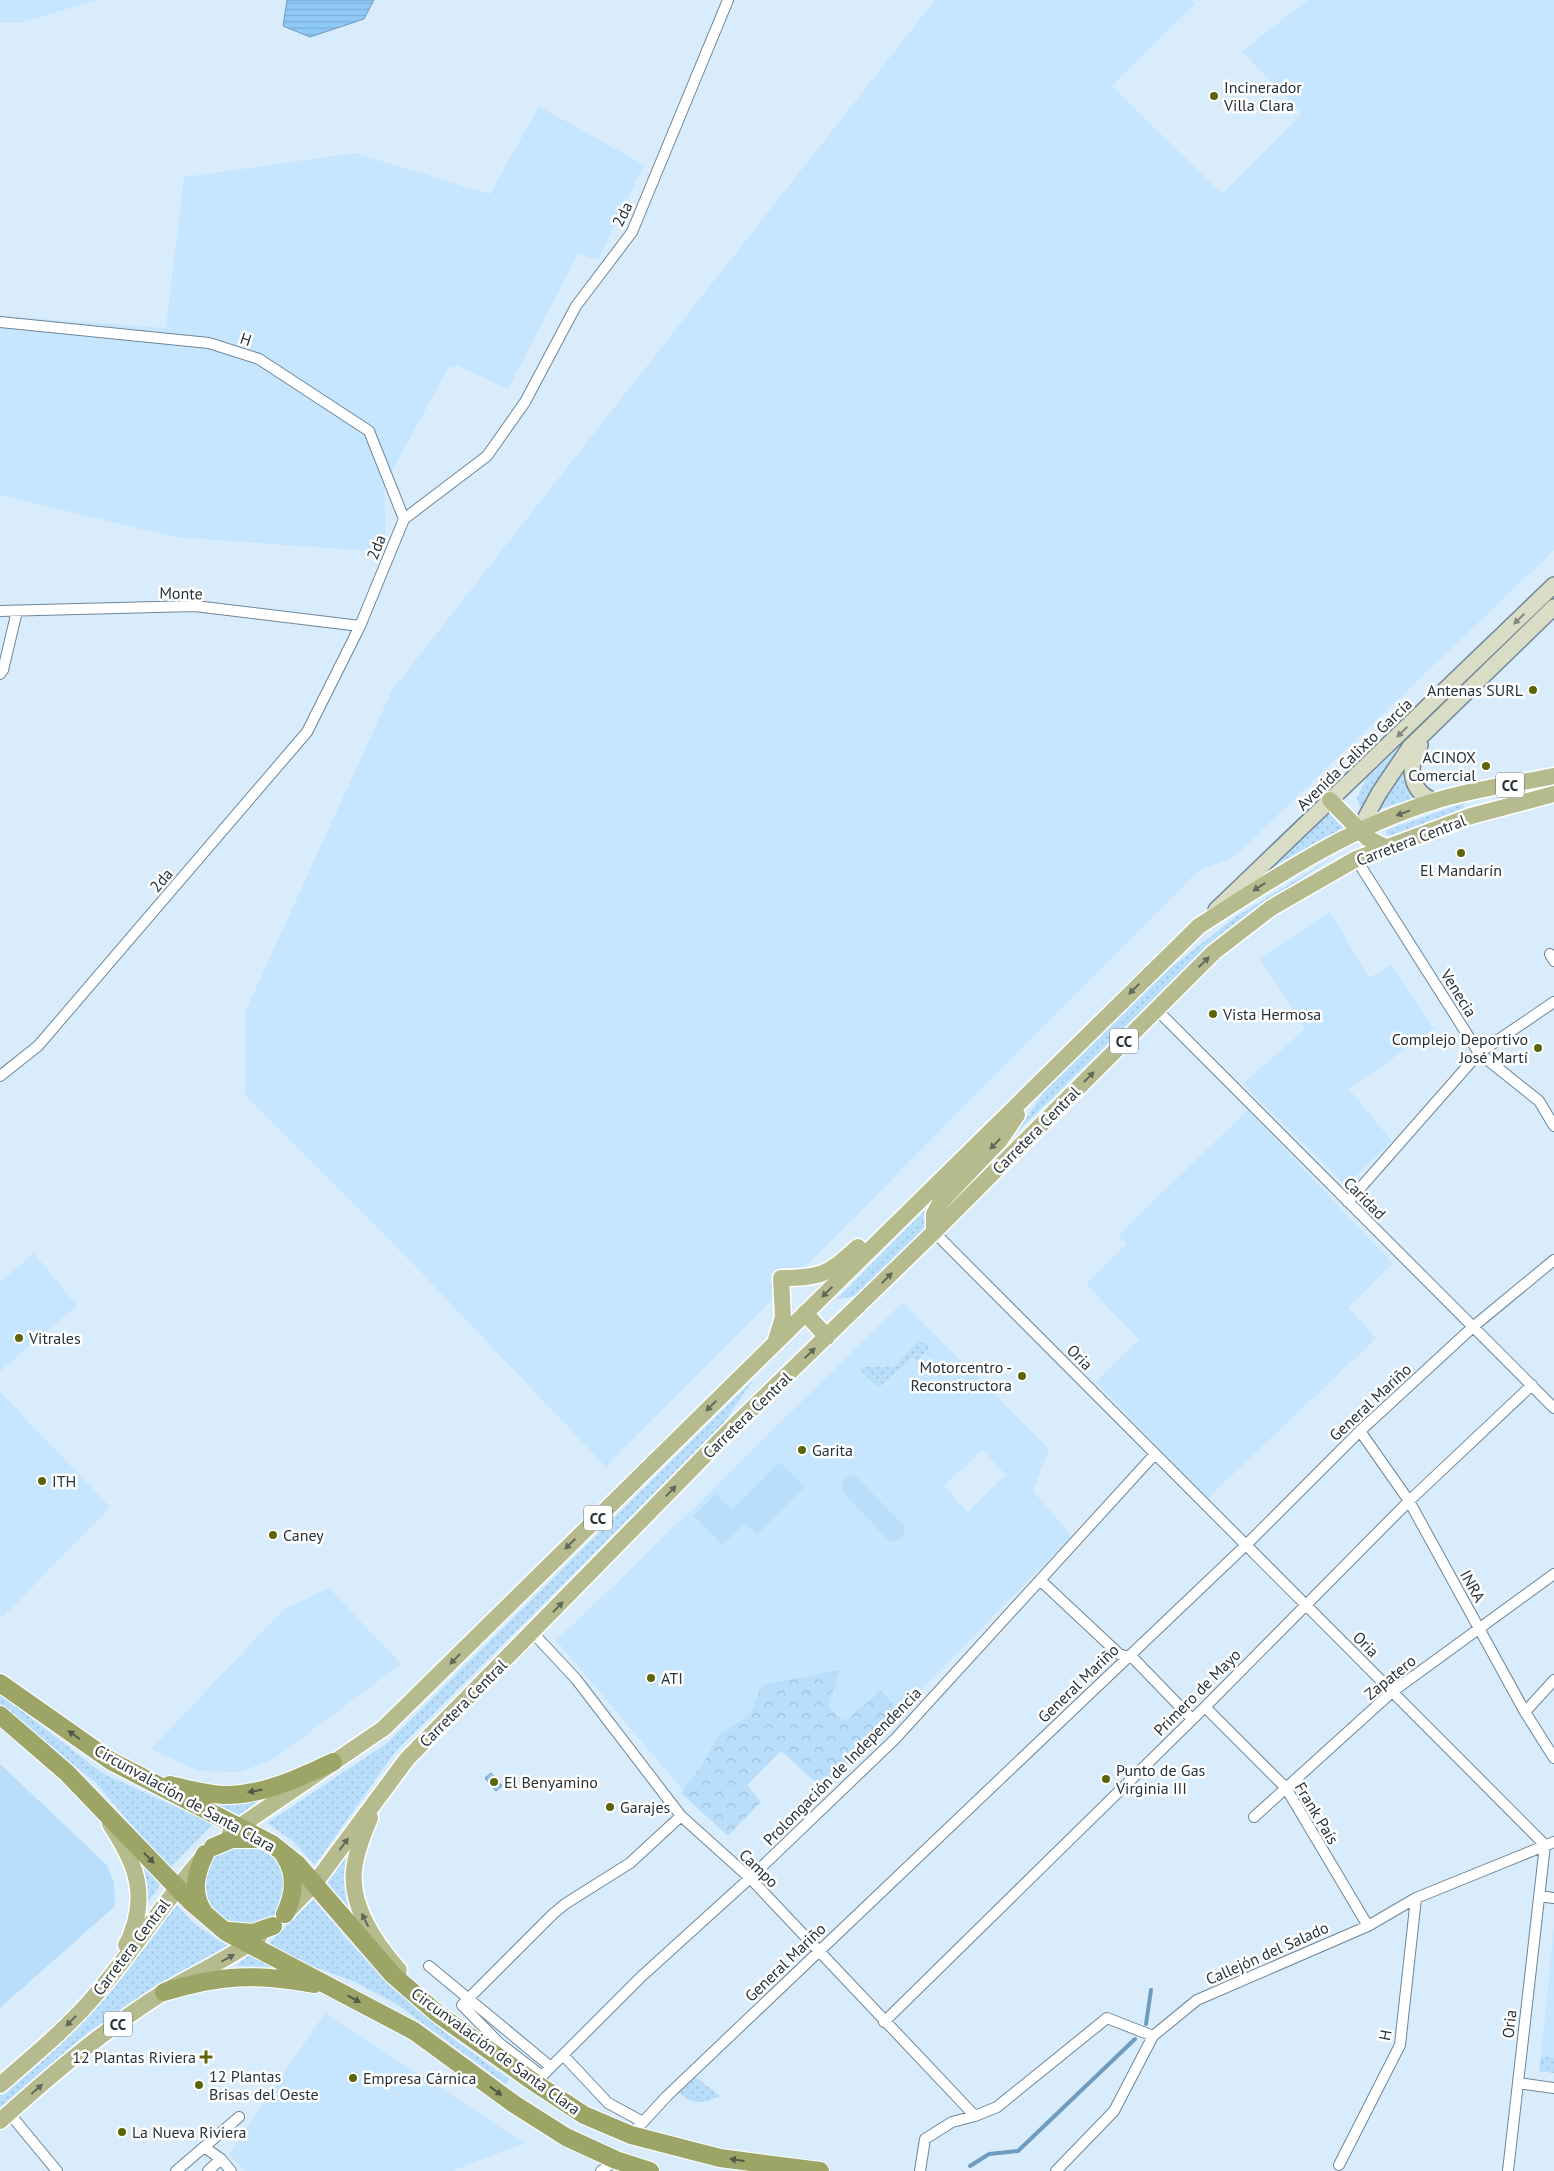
<svg xmlns="http://www.w3.org/2000/svg" width="1554" height="2171" viewBox="0 0 1554 2171" font-family="'PT Sans',sans-serif">
	<style>
		.built { fill: #c6e6ff; fill-rule: evenodd }
		.grass { fill: url(#grass-dots) }
		.forest { fill: url(#forest-crowns) }
		.garden { fill: #b8defc }
		.water { fill: url(#water-rules); stroke: #6f9cbe }
		.lines { fill: none; stroke-linecap: round; stroke-linejoin: round }
		.stream { stroke: #6f9cbe; stroke-width: 4 }
		.minor-casing { stroke: #6f8698; stroke-width: 12 }
		.secondary-casing { stroke: #6f8698; stroke-width: 18 }
		.primary-casing { stroke: #fff; stroke-width: 19 }
		.trunk-casing { stroke: #fff; stroke-width: 20 }
		.minor { stroke: #fff; stroke-width: 10 }
		.secondary { stroke: #daddc5; stroke-width: 15 }
		.primary { stroke: #b5bb8c; stroke-width: 16 }
		.trunk { stroke: #9ca466; stroke-width: 18 }
		.oneway { fill: #818880 }
		.oneway2 { fill: #60695b }
		.oneway3 { fill: #515a49 }
		.poi-dot { fill: #5c6403; stroke: #fff; stroke-width: 2 }
		.labels { text-anchor: middle; dominant-baseline: central; stroke-width: 5; stroke-linejoin: round; paint-order: stroke }
		.shield { fill: #fff; stroke: #687075; stroke-width: 1 }
		.shield-label { font-size: 15px; font-weight: bold; fill: #28323a }
		.poi-label { font-size: 16px; fill: #28323a; stroke: #fff; text-anchor: start }
		.street-label { font-size: 16px; fill: #28323a; stroke: #fff }
	</style>
	<defs>
		<pattern id="grass-dots" width="8" height="8" patternUnits="userSpaceOnUse" patternTransform="scale(1.25)"><rect width="8" height="8" fill="#b8defc"/><path d="M2 2h.1M6 6h.1" fill="none" stroke="#9ebfd9" stroke-width="1.8" stroke-linecap="round"/></pattern>
		<pattern id="forest-crowns" width="20" height="18" patternUnits="userSpaceOnUse" patternTransform="scale(1.25)"><rect width="20" height="18" fill="#b8defc"/><path d="M2 6a3 3 0 1 1 6 0M12 15a3 3 0 1 1 6 0" fill="none" stroke="#9ebfd9"/></pattern>
		<pattern id="water-rules" width="6" height="5" patternUnits="userSpaceOnUse" patternTransform="scale(1.25)"><rect width="6" height="5" fill="#8ecaf7"/><path d="M0 2.5h6" fill="none" stroke="#7aaed4"/></pattern>
	</defs>
	<rect width="100%" height="100%" fill="#d8ecfc"/>
	<!-- built -->
	<path class="built" d="M 0,0 L 98,0 L 19,23 L 0,22 Z
		M 935,0 L 1191,0 L 1195,4 L 1112,86 L 1222,194 L 1302,113 L 1242,51 L 1308,0 L 1554,0 L 1554,550 L 1234,857 L 1198,871 L 606,1467 L 417,1268 L 245,1095 L 246,1010 L 392,690 Z
		M 539,106 L 644,165 L 598,260 L 578,254 L 508,389 L 458,366 L 448,368 L 384,486 L 386,552 L 174,537 L 0,495 L 0,316 L 166,328 L 184,177 L 355,153 L 490,194 Z
		M 1330,911 L 1369,978 L 1391,964 L 1434,1029 L 1349,1089 L 1392,1141 L 1346,1186 L 1243,1084 L 1305,1029 L 1260,959 Z
		M 1248,1110 L 1393,1264 L 1348,1307 L 1376,1338 L 1207,1499 L 1096,1382 L 1139,1340 L 1086,1284 L 1127,1244 L 1118,1235 Z
		M 34,1253 L 77,1306 L 0,1371 L 0,1282 Z
		M 903,1302 L 1049,1449 L 1033,1491 L 1072,1536 L 823,1789 L 766,1732 L 692,1801 L 556,1640 L 620,1580 ZM 982,1450 L 1006,1475 L 968,1512 L 944,1486 Z
		M 0,1392 L 110,1507 L 3,1617 L 0,1614 Z
		M 329,1588 L 401,1664 L 275,1758 L 241,1772 L 198,1771 L 151,1749 L 284,1609 Z
		M 1554,1927 L 1554,2058 L 1541,2056 Z
		M 325,2013 L 525,2143 L 452,2171 L 245,2171 L 229,2154 Z"/>
	<!-- grass -->
	<path class="grass" d="M 1437,713 L 1362,815 L 1357,798 L 1366,779 Z
		M 1400,770 L 1412,799 L 1376,810 Z
		M 1464,803 L 1463,808 L 1393,837 L 1386,834 L 1387,830 Z
		M 1331,809 L 1347,827 L 1267,870 Z
		M 1333,857 L 1220,935 L 1017,1132 L 1045,1090 L 1155,980 L 1234,918 Z
		M 937,1198 L 924,1231 L 861,1295 L 837,1299 Z
		M 918,1341 L 928,1345 L 928,1350 L 916,1361 L 912,1357 L 881,1386 L 877,1386 L 861,1371 L 863,1367 L 894,1367 Z
		M 754,1379 L 723,1424 L 395,1752 L 315,1865 L 293,1841 L 267,1823 L 386,1744 Z
		M 0,1694 L 102,1773 L 213,1824 L 169,1869 L 97,1784 L 0,1704 Z
		M 261,1799 L 239,1815 L 212,1802 Z
		M203 1885a42 42 0 1 1 84 0a42 42 0 1 1-84 0Z
		M 348,1848 L 346,1879 L 348,1906 L 325,1880 Z
		M 144,1867 L 160,1885 L 144,1908 Z
		M 313,1899 C 348,1942 384,1981 426,2017 C 452,2039 481,2059 509,2079 L 506,2084 L 395,2003 L 353,1981 L 264,1949 Z
		M 173,1901 L 194,1924 L 229,1947 L 168,1979 L 89,2032 L 0,2110 L 0,2095 L 81,2023 L 126,1973 Z
		M 248,1953 L 273,1967 L 237,1966 Z
		M 1541,2056 L 1554,2058 L 1554,2073 L 1539,2071 Z
		M 694,2076 L 720,2096 C 703,2105 692,2104 677,2092 Z"/>
	<!-- forest -->
	<path class="forest" d="M 840,1670 L 828,1707 L 845,1721 L 881,1691 L 900,1712 L 823,1789 L 781,1751 L 747,1785 L 761,1802 L 728,1836 L 681,1793 L 703,1764 L 720,1733 L 750,1716 L 762,1685 Z"/>
	<!-- garden -->
	<path class="garden" d="M 779,1462 L 805,1487 L 757,1535 L 745,1523 L 722,1545 L 693,1516 L 716,1494 L 732,1509 Z
		M 852,1475 L 858,1478 L 904,1526 C 906,1534 903,1540 894,1542 L 888,1540 L 843,1492 L 842,1483 L 846,1477 Z
		M 0,1764 L 106,1864 L 114,1883 L 115,1906 L 0,2008 Z"/>
	<!-- water -->
	<path class="water" d="M 287,0 L 374,0 L 364,19 L 310,37 L 283,26 Z
		M 491,1773 L 502,1786 L 496,1791 L 485,1778 Z"/>
	<g class="lines">
		<!-- stream -->
		<path class="stream" d="M 1146,2024 L 1151,1990
			M 970,2166 L 989,2154 L 1018,2151 L 1135,2039"/>
		<defs>
			<path id="minor" d="M 0,322 L 209,343 L 259,359 L 369,431 L 404,519
				M 0,611 L 195,606 L 360,626
				M 0,674 L 3,670 L 17,611
				M 1356,859 L 1479,1053 L 1539,1101 L 1554,1126
				M 1550,954 L 1554,961
				M 1156,1009 L 1554,1408
				M 0,1076 L 38,1046 L 307,732 L 360,626 L 404,519 L 487,456 L 525,402 L 576,306 L 632,232 L 728,0
				M 1348,1202 L 1479,1053 L 1554,1002
				M 934,1232 L 1545,1845 L 1508,2171
				M 1360,1431 L 1409,1501 L 1525,1712 L 1554,1758
				M 1040,1580 L 1119,1654 L 1134,1659 L 1192,1719
				M 533,1633 L 576,1679 L 681,1816 L 750,1878 L 975,2116
				M 1205,1707 L 1286,1788 L 1368,1926
				M 1525,1712 L 1554,1680
				M 1254,1817 L 1392,1692 L 1554,1574
				M 1539,1896 L 1554,1898
				M 429,1966 L 551,2067
				M 884,2022 L 1205,1707 L 1409,1501 L 1532,1385
				M 563,2055 L 608,2103 L 643,2122
				M 542,2076 L 499,2043 L 462,2005 L 553,1914 L 565,1904 L 630,1863 L 681,1816
				M 535,2083 L 642,1976 L 750,1878 L 895,1739 L 1155,1454
				M 1518,2083 L 1554,2088
				M 9,2113 L 57,2171
				M 631,2135 L 667,2096 L 1246,1545 L 1360,1431 L 1474,1326 L 1554,1260
				M 204,2147 L 221,2159 L 231,2171
				M 1339,2165 L 1400,2045 L 1416,1898
				M 176,2171 L 239,2117
				M 208,2171 L 221,2159
				M 601,2171 L 616,2160
				M 920,2171 L 925,2139 L 952,2122 L 975,2116 L 997,2107 L 1107,2018 L 1153,2036
				M 1056,2171 L 1114,2111 L 1153,2036 L 1197,2000 L 1368,1926 L 1416,1898 L 1554,1842"/>
			<path id="secondary" d="M 1420,745 C 1407,766 1409,792 1435,801
				M 1359,830 L 1379,793 L 1410,747 L 1554,607
				M 1216,910 L 1554,585"/>
			<path id="primary" d="M 1330,800 L 1367,838 L 1385,847
				M 934,1232 L 934,1214 L 940,1203 L 1000,1140 L 1017,1115
				M 805,1313 L 827,1337
				M 776,1340 L 783,1317 L 781,1278 C 822,1278 828,1274 858,1247
				M 370,1818 C 363,1835 356,1852 354,1870 C 350,1907 376,1944 399,1970
				M 110,1824 C 130,1855 146,1884 135,1923 C 132,1930 131,1938 126,1945
				M 230,1833 L 384,1728 L 1199,926 C 1274,878 1349,827 1435,801 C 1473,789 1515,784 1554,776
				M 285,1914 L 315,1883 L 407,1759 L 724,1436 L 934,1232 L 1214,952 L 1271,908 L 1356,859 L 1471,816 L 1554,794
				M 0,2085 C 31,2058 64,2031 92,1999 C 131,1954 163,1903 202,1858
				M 0,2121 C 51,2075 105,2029 164,1992 C 196,1973 229,1959 259,1937"/>
			<path id="trunk" d="M 0,1683 L 111,1761 L 272,1844 L 297,1864 L 393,1975 L 438,2014 L 535,2083 L 584,2115 L 631,2135 L 720,2158 L 820,2171
				M 0,1715 L 67,1773 L 191,1902 L 226,1932 L 414,2031 L 514,2104 L 566,2137 L 616,2160 L 650,2171
				M 170,1785 C 187,1789 206,1794 223,1795 C 261,1796 299,1778 333,1762
				M 213,1847 L 232,1839 L 257,1839
				M 285,1857 C 297,1875 294,1895 285,1914
				M 203,1911 C 191,1892 196,1873 205,1854
				M 230,1931 L 253,1933 L 273,1926
				M 164,1992 C 220,1975 256,1973 314,1984"/>
		</defs>
		<!-- minor casing -->
		<use href="#minor" class="minor-casing"/>
		<!-- secondary casing -->
		<use href="#secondary" class="secondary-casing"/>
		<!-- primary casing -->
		<use href="#primary" class="primary-casing"/>
		<!-- trunk casing -->
		<use href="#trunk" class="trunk-casing"/>
		<!-- minor -->
		<use href="#minor" class="minor"/>
		<!-- secondary -->
		<use href="#secondary" class="secondary"/>
		<!-- primary -->
		<use href="#primary" class="primary"/>
		<!-- trunk -->
		<use href="#trunk" class="trunk"/>
	</g>
	<!-- one-way arrows -->
	<defs><path id="oneway-solid" d="M-6-.8H1V-3.2L6.5 0L1 3.2V.8H-6Z" transform="scale(1.25)"/></defs>
	<g class="oneway">
		<use href="#oneway-solid" transform="translate(1519 619) rotate(136)"/>
		<use href="#oneway-solid" transform="translate(1402 732) rotate(136)"/>
	</g>
	<g class="oneway2">
		<use href="#oneway-solid" transform="translate(1403 813) rotate(159)"/>
		<use href="#oneway-solid" transform="translate(1259 887) rotate(147)"/>
		<use href="#oneway-solid" transform="translate(1204 962) rotate(-44)"/>
		<use href="#oneway-solid" transform="translate(1134 989) rotate(135)"/>
		<use href="#oneway-solid" transform="translate(1089 1077) rotate(-45)"/>
		<use href="#oneway-solid" transform="translate(995 1144) rotate(134)"/>
		<use href="#oneway-solid" transform="translate(887 1278) rotate(-44)"/>
		<use href="#oneway-solid" transform="translate(827 1292) rotate(135)"/>
		<use href="#oneway-solid" transform="translate(810 1353) rotate(-44)"/>
		<use href="#oneway-solid" transform="translate(711 1406) rotate(135)"/>
		<use href="#oneway-solid" transform="translate(671 1491) rotate(-46)"/>
		<use href="#oneway-solid" transform="translate(570 1544) rotate(135)"/>
		<use href="#oneway-solid" transform="translate(558 1607) rotate(-46)"/>
		<use href="#oneway-solid" transform="translate(455 1659) rotate(135)"/>
		<use href="#oneway-solid" transform="translate(344 1844) rotate(-54)"/>
		<use href="#oneway-solid" transform="translate(365 1920) rotate(-117)"/>
		<use href="#oneway-solid" transform="translate(228 1958) rotate(-29)"/>
		<use href="#oneway-solid" transform="translate(71 2021) rotate(134)"/>
		<use href="#oneway-solid" transform="translate(37 2089) rotate(-41)"/>
	</g>
	<g class="oneway3">
		<use href="#oneway-solid" transform="translate(74 1735) rotate(-145)"/>
		<use href="#oneway-solid" transform="translate(255 1791) rotate(169)"/>
		<use href="#oneway-solid" transform="translate(149 1858) rotate(46)"/>
		<use href="#oneway-solid" transform="translate(354 1999) rotate(29)"/>
		<use href="#oneway-solid" transform="translate(496 2091) rotate(36)"/>
		<use href="#oneway-solid" transform="translate(737 2160) rotate(-172)"/>
	</g>
	<!-- markers -->
	<g class="poi-dot">
		<circle cx="1214" cy="96" r="5"/>
		<circle cx="1533" cy="690" r="5"/>
		<circle cx="1486" cy="766" r="5"/>
		<circle cx="1461" cy="853" r="5"/>
		<circle cx="1213" cy="1014" r="5"/>
		<circle cx="1538" cy="1048" r="5"/>
		<circle cx="19" cy="1338" r="5"/>
		<circle cx="1022" cy="1376" r="5"/>
		<circle cx="802" cy="1450" r="5"/>
		<circle cx="42" cy="1481" r="5"/>
		<circle cx="273" cy="1535" r="5"/>
		<circle cx="651" cy="1678" r="5"/>
		<circle cx="1106" cy="1779" r="5"/>
		<circle cx="494" cy="1782" r="5"/>
		<circle cx="610" cy="1807" r="5"/>
		<path d="M203.5 2049.5h5v5h5v5h-5v5h-5v-5h-5v-5h5z"/>
		<circle cx="353" cy="2078" r="5"/>
		<circle cx="199" cy="2085" r="5"/>
		<circle cx="122" cy="2132" r="5"/>
	</g>
	<g class="labels">
		<!-- shield labels -->
		<g class="shield">
			<rect x="1496" y="772.5" width="28" height="25" rx="4"/>
			<rect x="1110" y="1028.5" width="28" height="25" rx="4"/>
			<rect x="584" y="1505.5" width="28" height="25" rx="4"/>
			<rect x="104" y="2011.5" width="28" height="25" rx="4"/>
		</g>
		<g class="shield-label">
			<text x="1510" y="785">CC</text>
			<text x="1124" y="1041">CC</text>
			<text x="598" y="1518">CC</text>
			<text x="118" y="2024">CC</text>
		</g>
		<!-- poi labels -->
		<g class="poi-label">
			<text x="1224" y="87">Incinerador<tspan x="1224" dy="18">Villa Clara</tspan></text>
			<text x="1523" y="690" text-anchor="end">Antenas SURL</text>
			<text x="1476" y="757" text-anchor="end">ACINOX<tspan x="1476" dy="18">Comercial</tspan></text>
			<text x="1461" y="870" text-anchor="middle">El Mandarín</text>
			<text x="1223" y="1014">Vista Hermosa</text>
			<text x="1528" y="1039" text-anchor="end">Complejo Deportivo<tspan x="1528" dy="18">José Martí</tspan></text>
			<text x="29" y="1338">Vitrales</text>
			<text x="1012" y="1367" text-anchor="end">Motorcentro -<tspan x="1012" dy="18">Reconstructora</tspan></text>
			<text x="812" y="1450">Garita</text>
			<text x="52" y="1481">ITH</text>
			<text x="283" y="1535">Caney</text>
			<text x="661" y="1678">ATI</text>
			<text x="1116" y="1770">Punto de Gas<tspan x="1116" dy="18">Virginia III</tspan></text>
			<text x="504" y="1782">El Benyamino</text>
			<text x="620" y="1807">Garajes</text>
			<text x="196" y="2057" text-anchor="end">12 Plantas Riviera</text>
			<text x="209" y="2076">12 Plantas<tspan x="209" dy="18">Brisas del Oeste</tspan></text>
			<text x="363" y="2078">Empresa Cárnica</text>
			<text x="132" y="2132">La Nueva Riviera</text>
		</g>
		<!-- street labels -->
		<g class="street-label">
			<text transform="translate(622 214) rotate(-64)">2da</text>
			<text transform="translate(246 339) rotate(18)">H</text>
			<text transform="translate(376 547) rotate(-68)">2da</text>
			<text transform="translate(181 593) rotate(1)">Monte</text>
			<text transform="translate(1354 754) rotate(-44)">Avenida Calixto García</text>
			<text transform="translate(1411 840) rotate(-21)">Carretera Central</text>
			<text transform="translate(161 880) rotate(-49)">2da</text>
			<text transform="translate(1459 993) rotate(58)">Venecia</text>
			<text transform="translate(1036 1130) rotate(-45)">Carretera Central</text>
			<text transform="translate(1365 1198) rotate(45)">Caridad</text>
			<text transform="translate(1080 1357) rotate(45)">Oria</text>
			<text transform="translate(1370 1402) rotate(-43)">General Mariño</text>
			<text transform="translate(747 1415) rotate(-44)">Carretera Central</text>
			<text transform="translate(1473 1586) rotate(61)">INRA</text>
			<text transform="translate(1366 1644) rotate(45)">Oria</text>
			<text transform="translate(1390 1677) rotate(-39)">Zapatero</text>
			<text transform="translate(1078 1683) rotate(-44)">General Mariño</text>
			<text transform="translate(1197 1692) rotate(-45)">Primero de Mayo</text>
			<text transform="translate(463 1703) rotate(-45)">Carretera Central</text>
			<text transform="translate(842 1766) rotate(-45)">Prolongación de Independencia</text>
			<text transform="translate(185 1798) rotate(29)">Circunvalación de Santa Clara</text>
			<text transform="translate(1317 1813) rotate(59)">Frank País</text>
			<text transform="translate(759 1868) rotate(44)">Campo</text>
			<text transform="translate(131 1947) rotate(-53)">Carretera Central</text>
			<text transform="translate(1267 1953) rotate(-24)">Callejón del Salado</text>
			<text transform="translate(785 1962) rotate(-44)">General Mariño</text>
			<text transform="translate(1509 2024) rotate(-84)">Oria</text>
			<text transform="translate(1385 2035) rotate(-79)">H</text>
			<text transform="translate(496 2051) rotate(36)">Circunvalación de Santa Clara</text>
		</g>
	</g>
</svg>
